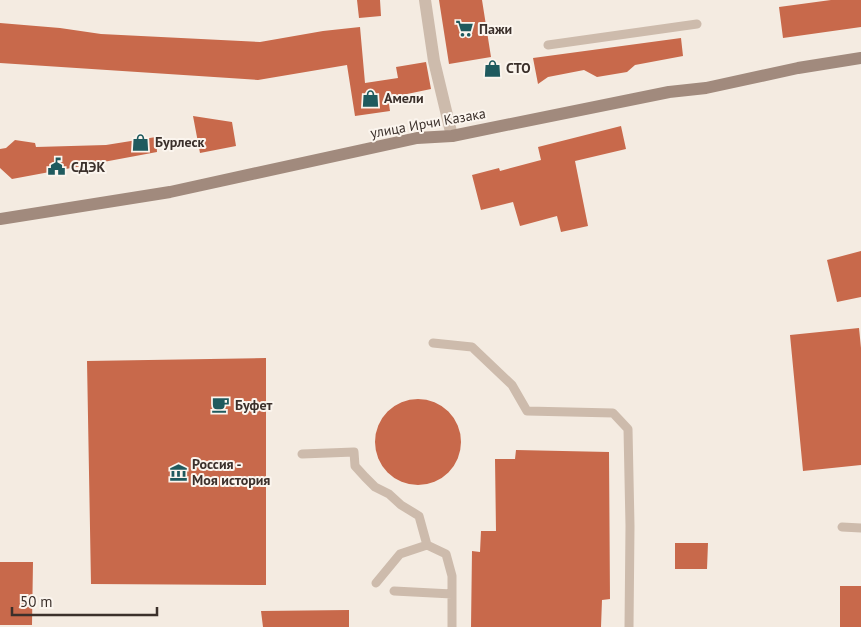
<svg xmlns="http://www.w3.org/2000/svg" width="861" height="627" viewBox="0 0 861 627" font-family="'PT Sans',sans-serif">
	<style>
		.building { fill: #c8694b }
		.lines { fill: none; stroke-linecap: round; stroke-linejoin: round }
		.service { stroke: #cdbbac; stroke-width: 9 }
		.minor { stroke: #cdbbac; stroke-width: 12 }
		.secondary { stroke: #a18a7d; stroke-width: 12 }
		.labels { text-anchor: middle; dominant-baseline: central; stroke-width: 4; stroke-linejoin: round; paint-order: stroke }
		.poi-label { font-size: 14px; font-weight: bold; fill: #3b302b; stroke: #fbf5ee; text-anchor: start }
		.street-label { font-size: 14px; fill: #3b302b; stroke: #fbf5ee }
	</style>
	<rect width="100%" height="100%" fill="#f4ebe1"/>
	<!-- building -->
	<path class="building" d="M 357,0 L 380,0 L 381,16 L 359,18 Z
		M 439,0 L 482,0 L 491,57 L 449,64 Z
		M 831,0 L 861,0 L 861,27 L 783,38 L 779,7 Z
		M 0,23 L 60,28 L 101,34 L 260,42 L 323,31 L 360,27 L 365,83 L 398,78 L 396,67 L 426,62 L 431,89 L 388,98 L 390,111 L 355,116 L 347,65 L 258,80 L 0,63 Z
		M 681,38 L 683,56 L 635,65 L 627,72 L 597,77 L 584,70 L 548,77 L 538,84 L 533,58 Z
		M 193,116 L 232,122 L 236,146 L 200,153 Z
		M 621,126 L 626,149 L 575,161 L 588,226 L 561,232 L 557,216 L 520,226 L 513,202 L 481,210 L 472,175 L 499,168 L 500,171 L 541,160 L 538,147 Z
		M 156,137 L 157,152 L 12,179 L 0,168 L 0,149 L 6,148 L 15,140 L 35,143 L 36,147 L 106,145 Z
		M 861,251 L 861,297 L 837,302 L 827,260 Z
		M 859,328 L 861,348 L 861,465 L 803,471 L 790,335 Z
		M 266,358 L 266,585 L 91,584 L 87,361 Z
		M375 442a43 43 0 1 1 86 0a43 43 0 1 1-86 0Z
		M 516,450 L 609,452 L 610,599 L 602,600 L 601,627 L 471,627 L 472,551 L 480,552 L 481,531 L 496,531 L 495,459 L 515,459 Z
		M 675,543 L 708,543 L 707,569 L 675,569 Z
		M 0,562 L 33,562 L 32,625 L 0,625 Z
		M 840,586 L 861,586 L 861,627 L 840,627 Z
		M 349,610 L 349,627 L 263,627 L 261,611 Z"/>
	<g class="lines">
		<!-- service -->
		<path class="service" d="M 548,45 L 697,24
			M 433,343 L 472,347 L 512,385 L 527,411 L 613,413 L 628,429 L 630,526 L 629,627
			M 302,454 L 354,452 L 355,466 L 365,477 L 375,487 L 389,494 L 401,505 L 419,516 L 427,545 L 446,554 L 452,576 L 452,627
			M 842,527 L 861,528
			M 376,583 L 400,554 L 427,545
			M 394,591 L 452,594"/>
		<!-- minor -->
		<path class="minor" d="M 425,0 L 434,61 L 452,136"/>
		<!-- secondary -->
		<path class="secondary" d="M 0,219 L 170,192 L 417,138 L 452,136 L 669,92 L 706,88 L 798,68 L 861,58"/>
	</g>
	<!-- icons -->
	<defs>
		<symbol id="supermarket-bare" viewBox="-9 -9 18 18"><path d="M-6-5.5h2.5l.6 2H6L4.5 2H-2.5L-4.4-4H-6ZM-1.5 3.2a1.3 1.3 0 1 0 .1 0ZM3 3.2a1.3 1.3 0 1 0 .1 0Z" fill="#1f5a5e" stroke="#fbf5ee" stroke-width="2.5" paint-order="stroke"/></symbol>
		<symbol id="shop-bare" viewBox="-9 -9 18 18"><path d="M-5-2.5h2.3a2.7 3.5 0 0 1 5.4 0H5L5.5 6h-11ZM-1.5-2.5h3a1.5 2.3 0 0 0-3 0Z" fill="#1f5a5e" stroke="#fbf5ee" stroke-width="2.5" paint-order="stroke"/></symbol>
		<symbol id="civic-bare" viewBox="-9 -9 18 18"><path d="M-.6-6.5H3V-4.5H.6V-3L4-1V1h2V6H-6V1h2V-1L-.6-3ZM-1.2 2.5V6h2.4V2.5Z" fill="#1f5a5e" stroke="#fbf5ee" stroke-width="2.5" paint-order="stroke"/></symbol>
		<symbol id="cafe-bare" viewBox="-9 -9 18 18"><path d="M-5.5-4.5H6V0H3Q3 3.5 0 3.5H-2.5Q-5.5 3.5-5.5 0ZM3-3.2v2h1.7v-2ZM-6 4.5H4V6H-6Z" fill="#1f5a5e" stroke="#fbf5ee" stroke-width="2.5" paint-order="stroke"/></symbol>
		<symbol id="museum-bare" viewBox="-9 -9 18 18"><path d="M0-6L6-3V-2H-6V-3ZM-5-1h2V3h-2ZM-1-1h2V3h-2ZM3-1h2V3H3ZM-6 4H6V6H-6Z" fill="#1f5a5e" stroke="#fbf5ee" stroke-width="2.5" paint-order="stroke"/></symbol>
	</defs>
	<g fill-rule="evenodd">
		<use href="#supermarket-bare" x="452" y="16" width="25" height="25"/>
		<use href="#shop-bare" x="480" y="56" width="25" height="25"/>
		<use href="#shop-bare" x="358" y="86" width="25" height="25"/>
		<use href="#shop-bare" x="128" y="130" width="25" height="25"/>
		<use href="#civic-bare" x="44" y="154" width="25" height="25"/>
		<use href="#cafe-bare" x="208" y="392" width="25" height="25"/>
		<use href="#museum-bare" x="166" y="460" width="25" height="25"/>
	</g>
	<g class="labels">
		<!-- poi labels -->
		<g class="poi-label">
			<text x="479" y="29">Пажи</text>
			<text x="506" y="68">СТО</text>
			<text x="384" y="98">Амели</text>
			<text x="155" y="142">Бурлеск</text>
			<text x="71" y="167">СДЭК</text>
			<text x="235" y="405">Буфет</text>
			<text x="192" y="464">Россия -<tspan x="192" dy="16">Моя история</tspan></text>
		</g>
		<!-- street labels -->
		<g class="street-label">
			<text transform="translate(428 123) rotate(-10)">улица Ирчи Казака</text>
		</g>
	</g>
	<!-- scale -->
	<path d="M12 607v8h145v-8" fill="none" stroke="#3b302b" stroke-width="2.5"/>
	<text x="20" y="607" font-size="15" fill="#3b302b" stroke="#fbf5ee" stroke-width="4" paint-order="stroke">50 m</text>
</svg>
